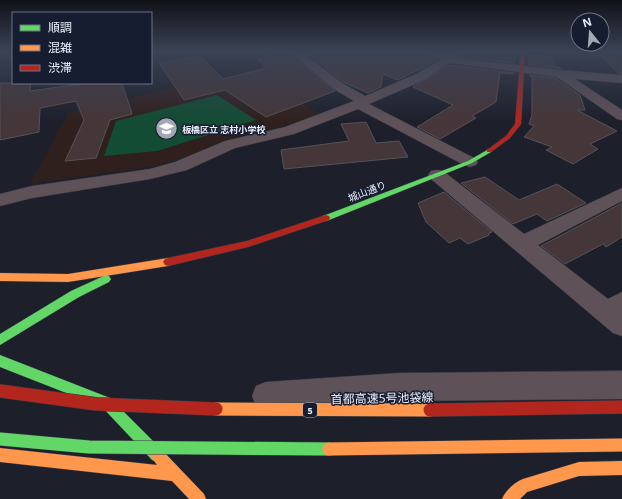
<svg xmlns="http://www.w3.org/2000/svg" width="622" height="499" viewBox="0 0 622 499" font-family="'Open Sans','Noto Sans JP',sans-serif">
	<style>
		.education { fill: #2f201e }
		.green { fill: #134c34 }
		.building { fill: #453639; stroke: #575256 }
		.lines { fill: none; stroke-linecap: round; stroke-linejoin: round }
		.street-casing { stroke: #373a43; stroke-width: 1 }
		.fast-casing { stroke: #373a43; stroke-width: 1 }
		.slow-casing { stroke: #373a43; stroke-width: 1 }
		.jam-casing { stroke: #373a43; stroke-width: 1 }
		.street { fill: #5f5158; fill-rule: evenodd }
		.fast { fill: #63d668; fill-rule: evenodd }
		.slow { fill: #ff974d; fill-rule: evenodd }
		.jam { fill: #b3261e; fill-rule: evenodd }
		.fast-bridge-casing { stroke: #373a43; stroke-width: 14; stroke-linecap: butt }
		.slow-bridge-casing { stroke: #373a43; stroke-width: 14; stroke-linecap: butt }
		.jam-bridge-casing { stroke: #373a43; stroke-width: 14; stroke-linecap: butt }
		.fast-bridge { stroke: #63d668; stroke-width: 13 }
		.slow-bridge { stroke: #ff974d; stroke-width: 13 }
		.jam-bridge { stroke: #b3261e; stroke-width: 13 }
		.labels { text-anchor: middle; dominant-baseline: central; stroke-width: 3; stroke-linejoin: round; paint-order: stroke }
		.far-poi-label { font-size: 9px; font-weight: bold; fill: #edf1fd; stroke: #171d31; text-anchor: start }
		.shield { fill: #171d31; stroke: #adb1c0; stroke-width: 1 }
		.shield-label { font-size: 9px; font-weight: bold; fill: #edf1fd }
		.street-label { font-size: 10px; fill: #edf1fd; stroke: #171d31 }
		.near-street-label { font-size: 12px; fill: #edf1fd; stroke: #171d31 }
	</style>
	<rect width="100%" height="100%" fill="#1d202b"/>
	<!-- education -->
	<path class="education" d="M 244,70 L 321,114 L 284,126 L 235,137 L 209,146 L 192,156 L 156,166 L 30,184 L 68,113 Z"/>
	<!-- green -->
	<path class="green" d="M 217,95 L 256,120 L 157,151 L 104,156 L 116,121 Z"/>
	<!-- building -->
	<path class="building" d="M 288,51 L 335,91 L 266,117 L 225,90 L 184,100 L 159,63 L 200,56 L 223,79 L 266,68 L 258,60 L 270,54 Z
		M 304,51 L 422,51 L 438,60 L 398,80 L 383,74 L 381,87 L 368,93 L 343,82 Z
		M 464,51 L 509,51 L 515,53 L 514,63 L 459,57 Z
		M 596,51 L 622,51 L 622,74 L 618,73 Z
		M 529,55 L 553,57 L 555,66 L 563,69 L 529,65 Z
		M 450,65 L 514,73 L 514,74 L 500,73 L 496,102 L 472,116 L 476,118 L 440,139 L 417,127 L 453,105 L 413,87 Z
		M 529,75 L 556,78 L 580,95 L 585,110 L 577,110 L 617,131 L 590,144 L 598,149 L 573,164 L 546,150 L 552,147 L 524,137 L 534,126 L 529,124 L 532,115 L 532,77 Z
		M 0,83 L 31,83 L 30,91 L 87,83 L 122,83 L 132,114 L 110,120 L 96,158 L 65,161 L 84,120 L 76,101 L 40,108 L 39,132 L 0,140 Z
		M 366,122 L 376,143 L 399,141 L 408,157 L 284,169 L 281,150 L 349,141 L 341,124 Z
		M 485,177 L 519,200 L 557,184 L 586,203 L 547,221 L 537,214 L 513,224 L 461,183 Z
		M 444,192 L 492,232 L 489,233 L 489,235 L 468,244 L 460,238 L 449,243 L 426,222 L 418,203 Z
		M 622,203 L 622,237 L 606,247 L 603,244 L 565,264 L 541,246 Z"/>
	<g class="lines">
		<defs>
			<path id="street" d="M 289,51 L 301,51 L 342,83 L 365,96 L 414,75 L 441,60 L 423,51 L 439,51 L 447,55 L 451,51 L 463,51 L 456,58 L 560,70 L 622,75 L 622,83 L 575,79 L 622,110 L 622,120 L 617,119 L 557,77 L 450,63 L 422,81 L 369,104 L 476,159 L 478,162 L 476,165 L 470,167 L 464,165 L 358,109 L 294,134 L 235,148 L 187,170 L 150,179 L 32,198 L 0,206 L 0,194 L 32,186 L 150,169 L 175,162 L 225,141 L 285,127 L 354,101 L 334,89 Z
				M 437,170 L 443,171 L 524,234 L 622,188 L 622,201 L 538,245 L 608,299 L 622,292 L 622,336 L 613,333 L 431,179 L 428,175 L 431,171 Z
				M 622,371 L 622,399 L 399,401 L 266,410 L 256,406 L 252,396 L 256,386 L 266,382 L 399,373 Z"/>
			<path id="fast" d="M 489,149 L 492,151 L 491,152 L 472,163 L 329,220 L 326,221 L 322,218 L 323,216 L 468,161 Z
				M 106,275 L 109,276 L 111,279 L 109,282 L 79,297 L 0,345 L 0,334 L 71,291 Z
				M 0,355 L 110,398 L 162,450 L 164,455 L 162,460 L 157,462 L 152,460 L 102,407 L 0,367 Z"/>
			<path id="slow" d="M 168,258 L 171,259 L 173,262 L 171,265 L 168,266 L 68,282 L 0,281 L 0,273 L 68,274 Z
				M 0,448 L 157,465 L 150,455 L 152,450 L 157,448 L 162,450 L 204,494 L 206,499 L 189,499 L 172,481 L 0,462 Z
				M 622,461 L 622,475 L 579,476 L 527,492 L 520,499 L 502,499 C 505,491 515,482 523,479 L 579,462 Z"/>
			<path id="jam" d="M 521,51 L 525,51 L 521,124 L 510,138 L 491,152 L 487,152 L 487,150 L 506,136 L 515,124 Z
				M 326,215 L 329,216 L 330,218 L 329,220 L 248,247 L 168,266 L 165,265 L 163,262 L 165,259 L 168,258 L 247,241 Z"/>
		</defs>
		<!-- street casing -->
		<use href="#street" class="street-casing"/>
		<!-- fast casing -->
		<use href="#fast" class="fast-casing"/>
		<!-- slow casing -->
		<use href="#slow" class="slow-casing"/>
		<!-- jam casing -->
		<use href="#jam" class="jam-casing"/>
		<!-- street -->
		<use href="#street" class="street"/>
		<!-- fast -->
		<use href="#fast" class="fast"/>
		<!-- slow -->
		<use href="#slow" class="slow"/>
		<!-- jam -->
		<use href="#jam" class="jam"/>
		<defs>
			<path id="fast-bridge" d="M 0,439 L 89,447 L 329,449"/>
			<path id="slow-bridge" d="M 216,409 L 430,410
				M 329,449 L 622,445"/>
			<path id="jam-bridge" d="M 0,391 L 96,404 L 216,409
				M 430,410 L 622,407"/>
		</defs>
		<!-- fast-bridge casing -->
		<use href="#fast-bridge" class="fast-bridge-casing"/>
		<!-- slow-bridge casing -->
		<use href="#slow-bridge" class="slow-bridge-casing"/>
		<!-- jam-bridge casing -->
		<use href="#jam-bridge" class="jam-bridge-casing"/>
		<!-- fast-bridge -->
		<use href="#fast-bridge" class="fast-bridge"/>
		<!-- slow-bridge -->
		<use href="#slow-bridge" class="slow-bridge"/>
		<!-- jam-bridge -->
		<use href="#jam-bridge" class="jam-bridge"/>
	</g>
	<!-- sky -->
	<linearGradient id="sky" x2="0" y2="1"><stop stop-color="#101218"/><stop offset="0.42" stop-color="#3a4255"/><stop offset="1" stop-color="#3a4255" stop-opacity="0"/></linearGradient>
	<rect width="622" height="121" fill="url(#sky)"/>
	<!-- icons -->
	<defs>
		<symbol id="school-disc" viewBox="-11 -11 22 22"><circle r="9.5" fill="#a4a8b4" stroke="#171d31"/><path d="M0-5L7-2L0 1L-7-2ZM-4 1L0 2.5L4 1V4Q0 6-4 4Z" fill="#fff"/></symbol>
	</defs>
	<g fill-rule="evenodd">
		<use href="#school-disc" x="154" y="116" width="25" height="25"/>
	</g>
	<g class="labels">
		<!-- far-poi labels -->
		<g class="far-poi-label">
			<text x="182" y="129">板橋区立 志村小学校</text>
		</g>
		<!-- shield labels -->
		<rect class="shield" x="303" y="403" width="14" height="14" rx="3"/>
		<g class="shield-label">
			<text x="310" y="410">5</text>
		</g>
		<!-- street labels -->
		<g class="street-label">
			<text transform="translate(367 191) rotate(-21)">城山通り</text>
		</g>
		<!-- near-street labels -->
		<g class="near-street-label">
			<text transform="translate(382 398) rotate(-1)">首都高速5号池袋線</text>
		</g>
	</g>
	<!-- legend -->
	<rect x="12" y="12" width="140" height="72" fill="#171d31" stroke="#6d7283"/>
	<rect x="20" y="25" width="20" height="6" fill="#63d668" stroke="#6d7283"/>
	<text x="48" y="32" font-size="12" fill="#edf1fd">順調</text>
	<rect x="20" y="45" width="20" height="6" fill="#ff974d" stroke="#6d7283"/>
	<text x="48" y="52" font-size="12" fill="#edf1fd">混雑</text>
	<rect x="20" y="65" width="20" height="6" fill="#b3261e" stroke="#6d7283"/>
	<text x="48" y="72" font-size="12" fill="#edf1fd">渋滞</text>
	<!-- north arrow -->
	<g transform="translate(590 32) rotate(343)"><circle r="19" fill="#171d31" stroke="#6d7283"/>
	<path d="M0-3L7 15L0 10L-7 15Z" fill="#a4a8b4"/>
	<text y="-6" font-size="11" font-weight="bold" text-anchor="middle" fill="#edf1fd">N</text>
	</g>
</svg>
